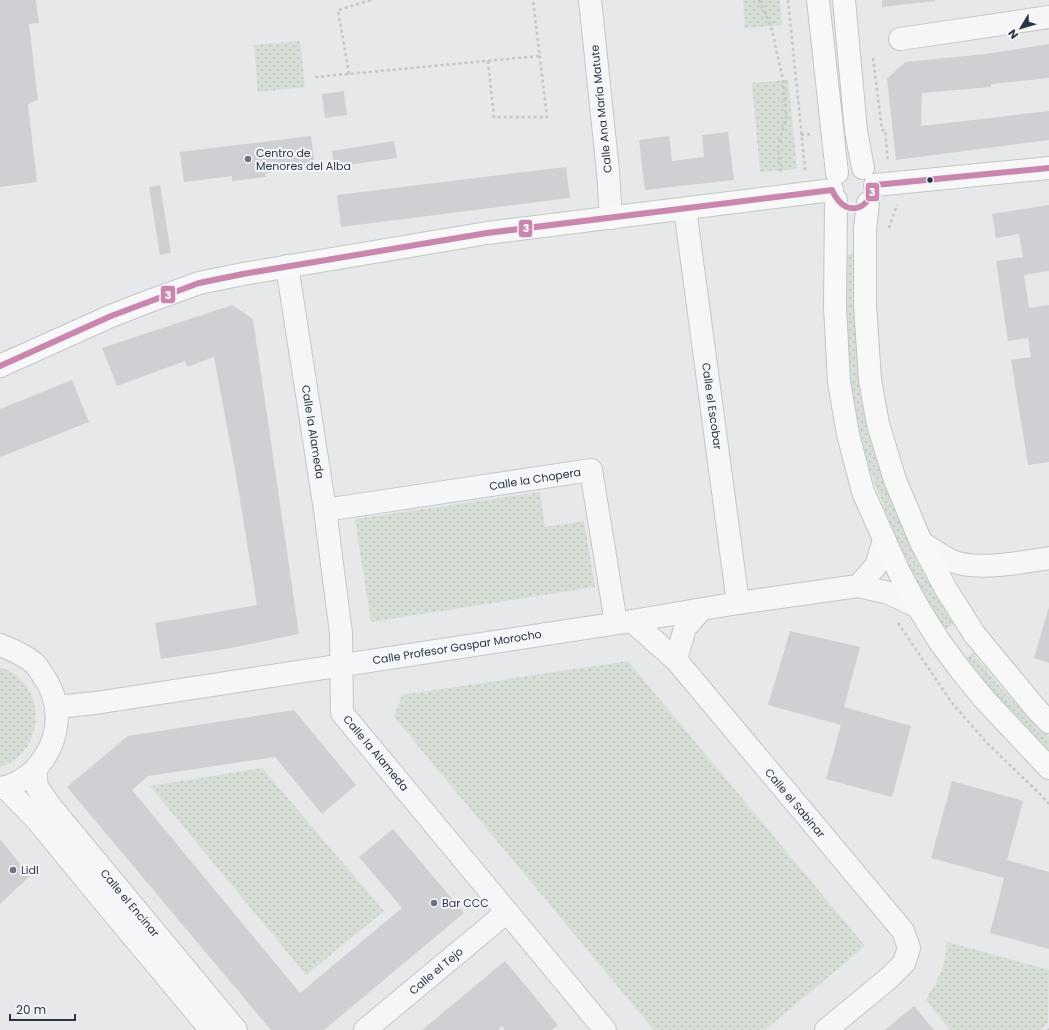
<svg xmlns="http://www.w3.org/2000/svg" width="1049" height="1030" viewBox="0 0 1049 1030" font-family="Poppins,sans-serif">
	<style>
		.green { fill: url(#green-dots) }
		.building { fill: #ced0d3 }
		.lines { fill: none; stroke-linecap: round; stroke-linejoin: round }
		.street-casing { stroke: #c4c6c8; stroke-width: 24 }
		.secondary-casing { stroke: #c4c6c8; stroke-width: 24 }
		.primary-casing { stroke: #c2c5c8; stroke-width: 24 }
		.path { stroke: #c5c6ca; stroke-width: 2.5; stroke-dasharray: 3 3; stroke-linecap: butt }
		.street { stroke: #f5f6f7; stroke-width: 22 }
		.secondary { stroke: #f8f8f8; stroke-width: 22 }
		.primary { stroke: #f8f8f8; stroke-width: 22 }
		.bus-1-casing { stroke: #f4f6f9; stroke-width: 9 }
		.bus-1 { stroke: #ca87ad; stroke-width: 6 }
		.poi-dot { fill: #6c737f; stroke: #f4f6f9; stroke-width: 1.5 }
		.bus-dot { fill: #2b3445; stroke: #f4f6f9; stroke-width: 1.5 }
		.labels { text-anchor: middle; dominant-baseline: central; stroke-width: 4; stroke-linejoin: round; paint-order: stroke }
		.street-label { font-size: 11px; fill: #2b3445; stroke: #f4f6f9 }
		.poi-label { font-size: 11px; fill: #2b3445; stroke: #f4f6f9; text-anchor: start }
		.line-badge { stroke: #f4f6f9; stroke-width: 1.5 }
		.badge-label { font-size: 11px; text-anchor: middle; font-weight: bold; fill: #fff }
	</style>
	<defs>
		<pattern id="green-dots" width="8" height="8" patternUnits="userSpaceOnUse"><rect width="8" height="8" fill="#d6ded6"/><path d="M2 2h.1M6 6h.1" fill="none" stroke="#b8bfb9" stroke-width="1.8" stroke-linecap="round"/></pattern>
	</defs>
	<rect width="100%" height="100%" fill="#e6e8ea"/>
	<!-- green -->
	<path class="green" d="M 743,0 L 780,0 L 782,25 L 745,28 Z
		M 300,41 L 305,87 L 258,92 L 254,45 Z
		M 788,80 L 797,169 L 760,172 L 752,83 Z
		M 847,254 L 855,254 L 856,332 L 860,372 L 867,424 L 885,485 L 918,563 L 954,624 L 945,630 C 936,615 926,601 918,586 C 906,565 897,542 889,520 C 876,488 864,456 857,422 C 851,394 849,364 847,335 C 845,308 844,281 847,254 Z
		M 540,492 L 545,527 L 584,521 L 595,587 L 371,622 L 355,519 Z
		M 973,653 L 1004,692 L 1049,737 L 1049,751 L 1026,731 L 1007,711 L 966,659 Z
		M 628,661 L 865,946 L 765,1030 L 654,1030 L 394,717 L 402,695 Z
		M 0,667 C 37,679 46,723 23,752 C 18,758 9,765 0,767 Z
		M 262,768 L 384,911 L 306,975 L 150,786 Z
		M 947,942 L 1049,970 L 1048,1022 L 1041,1030 L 950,1030 L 926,1000 C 939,977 945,969 947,942 Z"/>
	<!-- building -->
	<path class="building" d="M 0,0 L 36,0 L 39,23 L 29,24 L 38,100 L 28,104 L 37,182 L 0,187 Z
		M 882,0 L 935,0 L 935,1 L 882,7 Z
		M 1049,44 L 1049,78 L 991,84 L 991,87 L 922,93 L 921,126 L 1049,111 L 1049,140 L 896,160 L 887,79 L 905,62 L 986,54 Z
		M 344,91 L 347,115 L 325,118 L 322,94 Z
		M 728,132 L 734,180 L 645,190 L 639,140 L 669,136 L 672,161 L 704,157 L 702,135 Z
		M 311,136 L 315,167 L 265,173 L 266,177 L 232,181 L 232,176 L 184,182 L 180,152 Z
		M 394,141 L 397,158 L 334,167 L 332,151 Z
		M 566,167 L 570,198 L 341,227 L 337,195 Z
		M 160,185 L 171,253 L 160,255 L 149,187 Z
		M 1049,205 L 1049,271 L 1024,275 L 1029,308 L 1049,305 L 1049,462 L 1028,465 L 1011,360 L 1031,357 L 1028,338 L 1008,341 L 996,261 L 1023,257 L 1019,234 L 996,238 L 992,214 Z
		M 232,305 L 253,319 L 299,634 L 231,648 L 161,659 L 155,623 L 257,605 L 236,475 L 214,357 L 187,367 L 185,361 L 117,386 L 102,348 Z
		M 72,380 L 89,422 L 0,457 L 0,409 Z
		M 1049,607 L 1049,663 L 1034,658 Z
		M 790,631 L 860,647 L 844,707 L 911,726 L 892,797 L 826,779 L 841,725 L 768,705 Z
		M 294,710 L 356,785 L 322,814 L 275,757 L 148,776 L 132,790 L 300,993 L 402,908 L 359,857 L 393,829 L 464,913 L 324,1030 L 271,1030 L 67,787 L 128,736 Z
		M 952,781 L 1023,801 L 1007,860 L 1049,872 L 1049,949 L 990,933 L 1004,878 L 931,858 Z
		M 0,839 L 30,876 L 0,904 Z
		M 505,961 L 558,1025 L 552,1030 L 505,1030 L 502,1026 L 498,1030 L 422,1030 Z
		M 914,1006 L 934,1030 L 885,1030 Z"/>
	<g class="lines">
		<defs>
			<path id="street" d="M 590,0 L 608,172 L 611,218
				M 900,39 L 1049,17
				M 685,209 L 738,603
				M 287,266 L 325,510 L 341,633 L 342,713 L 605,1030
				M 325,510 L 591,470 L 616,623
				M 921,542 C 930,548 940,555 950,560 C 974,572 1024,562 1049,558
				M 858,586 L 876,566 L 884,540
				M 632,621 L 676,660 L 903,931 L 909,948 L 904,963 L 889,978 L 826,1030
				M 0,645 C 13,650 25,655 35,664 C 38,667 40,671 42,674 C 63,703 61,738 39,765 C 30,776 15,786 0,788
				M 676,660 L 685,628 L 701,610
				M 57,707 L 95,703 L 632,621 L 738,603 L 858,586 L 889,593 L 918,607
				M 35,770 L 37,787 L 51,807 L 236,1030
				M 5,787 L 36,819 L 105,903 L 211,1030
				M 365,1030 L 507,912"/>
			<path id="secondary" d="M 875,185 L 1049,168
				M 0,366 L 111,316 L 147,302 L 199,283 L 243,274 L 487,233 L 832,190"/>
			<path id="primary" d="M 818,0 L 837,173
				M 844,0 L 856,131 L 863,168
				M 836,200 L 835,307 L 839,382 L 848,434 L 863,492 L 899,572 L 918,607 L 939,641 L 962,672 L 985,700 L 1049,768
				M 868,203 L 865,229 L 865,305 L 870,380 L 878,424 L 895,480 L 921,542 L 947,591 L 975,635 L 1038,711 L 1049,722"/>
		</defs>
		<!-- street casing -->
		<use href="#street" class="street-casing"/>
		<!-- secondary casing -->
		<use href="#secondary" class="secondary-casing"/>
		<!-- primary casing -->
		<use href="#primary" class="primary-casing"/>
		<!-- path -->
		<path class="path" d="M 759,0 L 771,26 L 783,80 L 786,118 L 778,147 L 781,174
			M 788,0 L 805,169 L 802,171
			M 873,58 L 882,130 L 885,130 L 888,162
			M 488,61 L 494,117 L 547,117 L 533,0
			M 349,74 L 338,10 L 371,0
			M 315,77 L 540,56
			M 801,135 L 812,134
			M 889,228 L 897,205
			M 898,623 L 952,703 L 987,743 L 1040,794 L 1049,804
			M 1048,1030 L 1049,1029"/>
		<!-- street -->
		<use href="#street" class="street"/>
		<!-- secondary -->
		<use href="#secondary" class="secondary"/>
		<!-- primary -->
		<use href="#primary" class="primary"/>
		<defs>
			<path id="bus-1" d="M 0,366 L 111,316 L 199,283 L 243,274 L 487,233 L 832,190 C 844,217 868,213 875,185 L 1049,168"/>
		</defs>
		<!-- bus-1 casing -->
		<use href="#bus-1" class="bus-1-casing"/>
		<!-- bus-1 -->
		<use href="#bus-1" class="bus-1"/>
	</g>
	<!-- markers -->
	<g class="poi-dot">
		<circle cx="248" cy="159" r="4"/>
		<circle cx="13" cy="870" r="4"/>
		<circle cx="434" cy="903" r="4"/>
	</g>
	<circle class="bus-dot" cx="930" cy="180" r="3.5"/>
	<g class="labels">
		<!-- street labels -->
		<g class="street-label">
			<text transform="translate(601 109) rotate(-96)">Calle Ana María Matute</text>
			<text transform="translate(712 406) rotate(82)">Calle el Escobar</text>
			<text transform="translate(313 432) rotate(81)">Calle la Alameda</text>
			<text transform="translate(535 479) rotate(-9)">Calle la Chopera</text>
			<text transform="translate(457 647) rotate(-9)">Calle Profesor Gaspar Morocho</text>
			<text transform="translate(376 753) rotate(50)">Calle la Alameda</text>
			<text transform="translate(795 803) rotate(50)">Calle el Sabinar</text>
			<text transform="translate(130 903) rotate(50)">Calle el Encinar</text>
			<text transform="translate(436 971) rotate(-40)">Calle el Tejo</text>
		</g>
		<!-- poi labels -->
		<g class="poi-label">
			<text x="256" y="153">Centro de<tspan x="256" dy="13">Menores del Alba</tspan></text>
			<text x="21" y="870">Lidl</text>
			<text x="442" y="903">Bar CCC</text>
		</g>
	</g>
	<g class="line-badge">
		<rect x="865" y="182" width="15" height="20" rx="4" fill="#ca87ad"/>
		<rect x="518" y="219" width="15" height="19" rx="4" fill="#ca87ad"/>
		<rect x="160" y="285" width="16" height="19" rx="4" fill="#ca87ad"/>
	</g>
	<g class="badge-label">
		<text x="872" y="196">3</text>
		<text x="526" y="232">3</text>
		<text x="168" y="299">3</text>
	</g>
	<!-- north arrow -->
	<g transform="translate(1021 28) rotate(232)" stroke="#f4f6f9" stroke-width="3" paint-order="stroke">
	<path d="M0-3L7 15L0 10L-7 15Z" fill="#2b3445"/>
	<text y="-6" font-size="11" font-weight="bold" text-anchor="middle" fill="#2b3445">N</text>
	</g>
	<!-- scale -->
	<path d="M10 1014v6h65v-6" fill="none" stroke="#2b3445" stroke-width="2"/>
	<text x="16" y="1014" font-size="12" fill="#2b3445" stroke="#f4f6f9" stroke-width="3" paint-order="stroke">20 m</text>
</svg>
